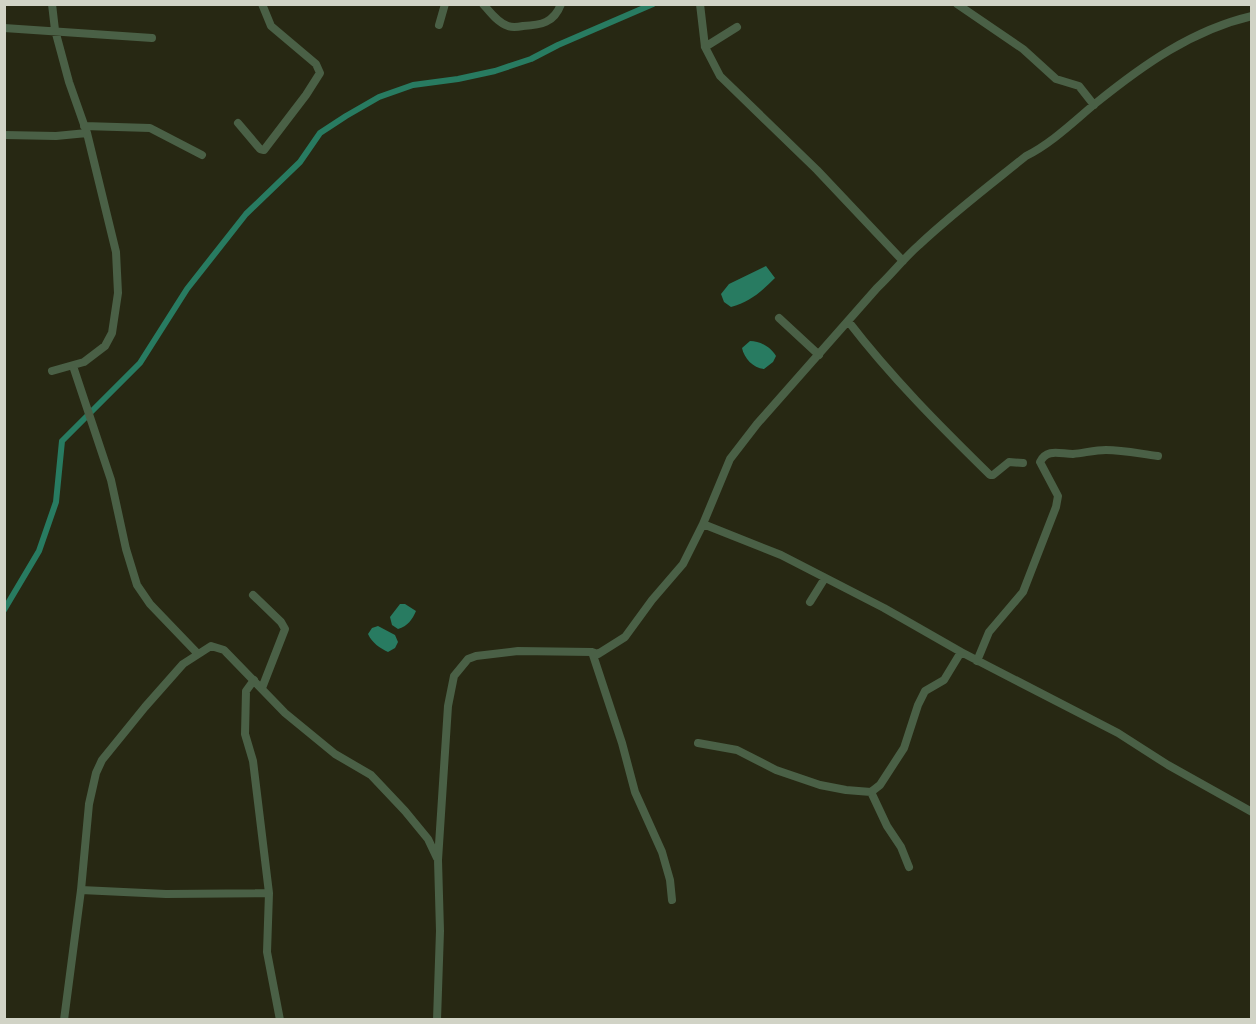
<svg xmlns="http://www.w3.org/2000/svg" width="1256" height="1024" viewBox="0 0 1256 1024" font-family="Spectral,serif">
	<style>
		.water { fill: #287b61 }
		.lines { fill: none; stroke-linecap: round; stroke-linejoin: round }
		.canal { stroke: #287b61; stroke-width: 6 }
		.minor { stroke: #4a6046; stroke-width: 8 }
	</style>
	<rect width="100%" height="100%" fill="#272813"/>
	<!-- water -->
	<path class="water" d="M 766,266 L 775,278 C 762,291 750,302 731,307 L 724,302 L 721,294 L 729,284 Z
		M 750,341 C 760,341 771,347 776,356 L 773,362 L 764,369 C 753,368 744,358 742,348 Z
		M 400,604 L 405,604 L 416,611 C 412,620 408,626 398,629 L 392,625 L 390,617 Z
		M 378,626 L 395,635 L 398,642 L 395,648 L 388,652 C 380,648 372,643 368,634 L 372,628 Z"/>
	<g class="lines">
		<!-- canal -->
		<path class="canal" d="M 4,610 L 39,551 L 56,502 L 62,441 L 140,363 L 187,289 L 246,214 L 300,162 L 320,133 L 346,116 L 379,97 L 413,85 L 458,79 L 495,71 L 531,59 L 558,45 L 653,4"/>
		<!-- minor -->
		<path class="minor" d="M 52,4 L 55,30 L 69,82 L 87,133 L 116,252 L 118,293 L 112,333 L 105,346 L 84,362 L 52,371
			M 483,4 C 490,12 498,23 508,26 C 513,28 518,27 523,26 C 541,25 554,23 561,4
			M 700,4 L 705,47 L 720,76 L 817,170 L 903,261
			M 957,4 L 1023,49 L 1056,79 L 1079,86 L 1094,105
			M 439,25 L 445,4
			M 4,28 L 152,38
			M 705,47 L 737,27
			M 238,123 L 260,149 L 264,150 L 306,95 L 320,73 L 316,64 L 271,26 L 262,4
			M 84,126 L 150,128 L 202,155
			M 4,135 L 56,136 L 87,133
			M 779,318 L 819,355
			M 848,321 C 891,377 940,426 990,475 L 993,475 L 1009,462 L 1023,463
			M 73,366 L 111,480 L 126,549 L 137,585 L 150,604 L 198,654
			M 703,524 L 781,555 L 884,608 L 961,652 L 1118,733 L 1168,765 L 1252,812
			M 253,595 L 281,622 L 285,629 L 262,688
			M 810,602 L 825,578
			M 592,652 L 622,743 L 635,792 L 662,852 L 670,880 L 672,900
			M 977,661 L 989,632 L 1023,592 L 1056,507 L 1058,496 L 1040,462 C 1047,448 1060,454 1073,454 C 1084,453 1095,450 1106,450 C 1124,450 1141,454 1158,456
			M 254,680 L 246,691 L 245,734 L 253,761 L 269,893 L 267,952 L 280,1020
			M 698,743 L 737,750 L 776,770 L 820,785 L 846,790 L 871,792 L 880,785 L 904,748 L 918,705 L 925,691 L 944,680 L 961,652
			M 871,792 L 887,826 L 901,847 L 909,867
			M 81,890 L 166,894 L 269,893
			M 64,1020 L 81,890 L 89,804 L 96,773 L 102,760 L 145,707 L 183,664 L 211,646 L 224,650 L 285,713 L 335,754 L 371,775 L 405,811 L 428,839 L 437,858
			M 437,1020 L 440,931 L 438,860 L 448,706 L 454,676 L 468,659 L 476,656 L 518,651 L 592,652 L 598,654 L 625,637 L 652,600 L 683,564 L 703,524 L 730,459 L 757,424 L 877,288 C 892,274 904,258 919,245 C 953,213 990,185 1026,156 C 1052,143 1073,122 1096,103 C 1143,65 1192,30 1252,16"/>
	</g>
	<!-- border -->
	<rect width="1256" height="1024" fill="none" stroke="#d1d3c6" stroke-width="12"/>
</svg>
